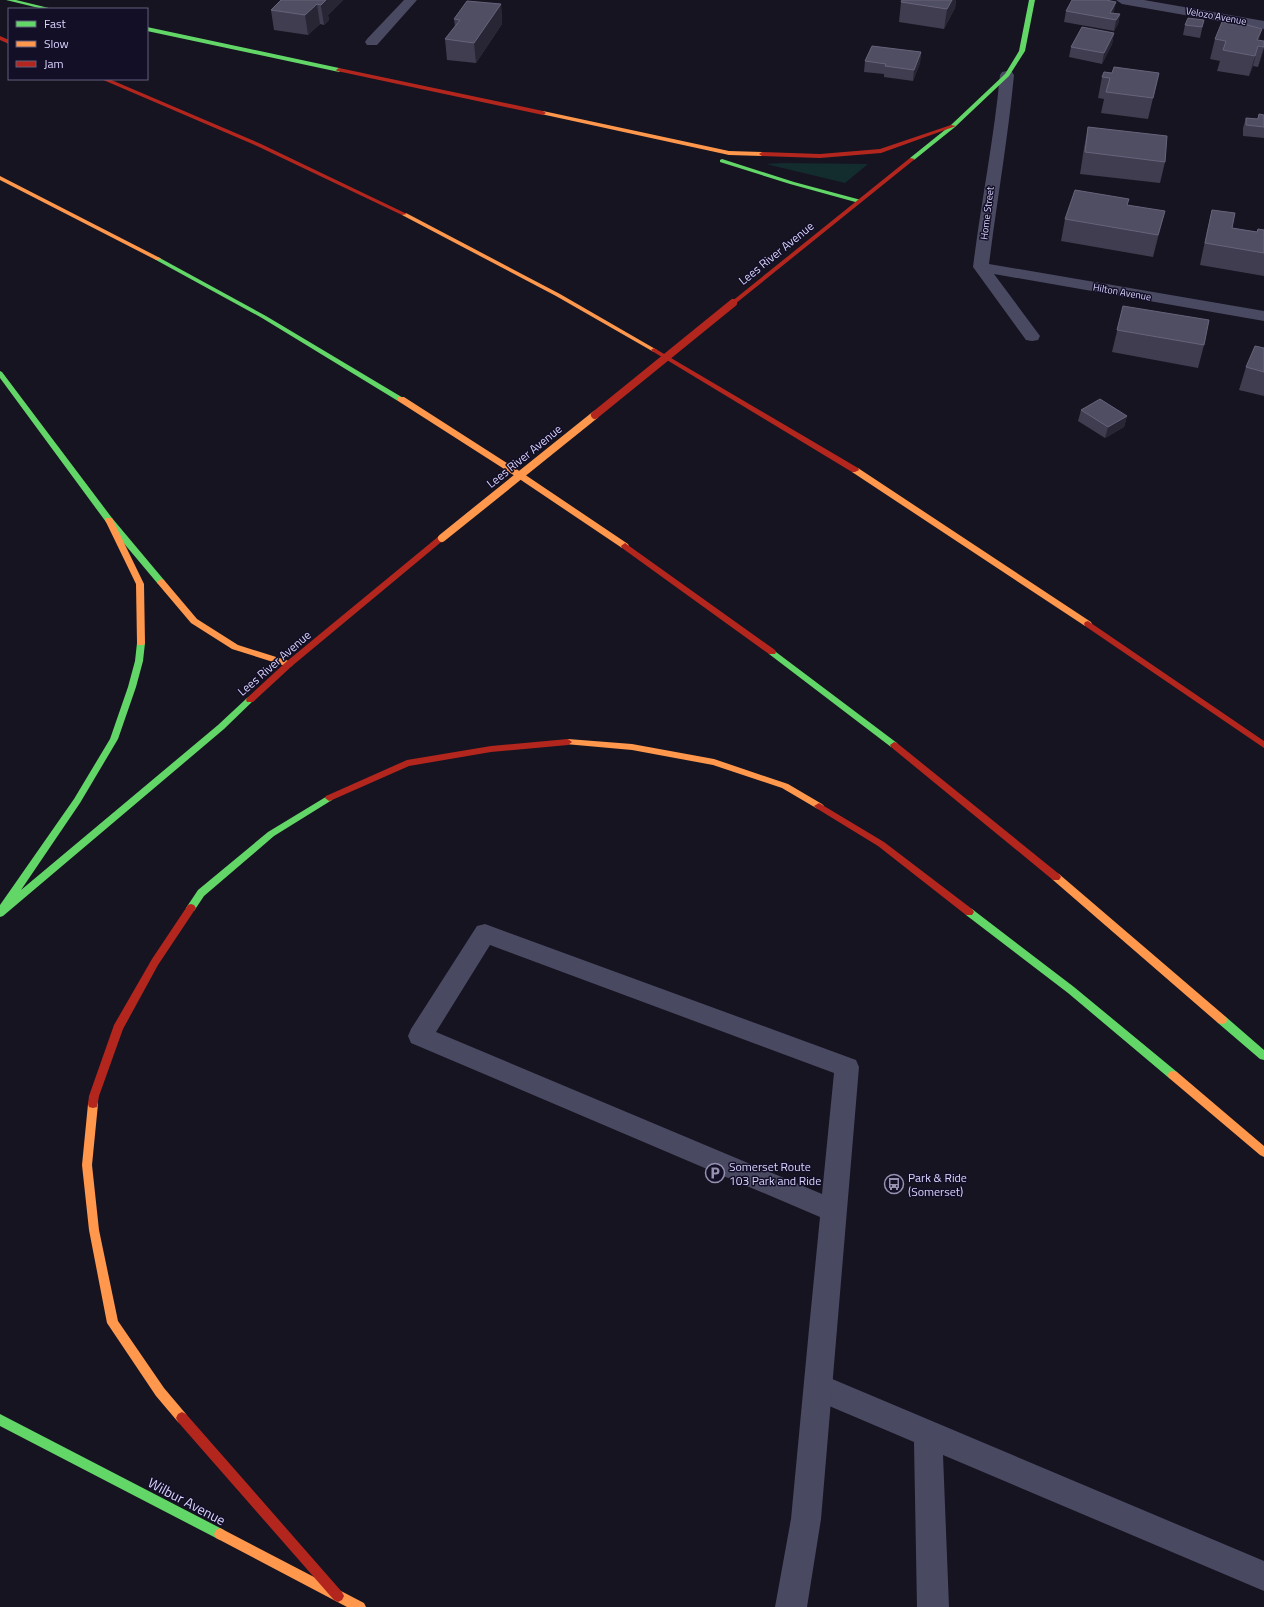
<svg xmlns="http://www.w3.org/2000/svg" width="1264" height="1607" viewBox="0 0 1264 1607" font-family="'Titillium Web',sans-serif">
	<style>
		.green { fill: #132c2d }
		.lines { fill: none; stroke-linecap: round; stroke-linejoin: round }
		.lane { fill: #4a4962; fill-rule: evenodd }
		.street { fill: #4a4962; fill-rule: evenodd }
		.fast { fill: #63d668; fill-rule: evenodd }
		.slow { fill: #ff974d; fill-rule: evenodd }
		.jam { fill: #b3261e; fill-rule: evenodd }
		.slow-bridge { stroke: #ff974d; stroke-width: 8 }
		.jam-bridge { stroke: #b3261e; stroke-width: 8 }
		.wall { fill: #403d50 }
		.shaded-wall { fill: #282635 }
		.building { fill: #504e63; stroke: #66637b }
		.labels { text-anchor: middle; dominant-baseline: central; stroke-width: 3; stroke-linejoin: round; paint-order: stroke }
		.far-street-label { font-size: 10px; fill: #d9d4ff; stroke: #130f26 }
		.street-label { font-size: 12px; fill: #d9d4ff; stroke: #130f26 }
		.poi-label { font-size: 12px; fill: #d9d4ff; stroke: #130f26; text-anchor: start }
		.near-street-label { font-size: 14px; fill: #d9d4ff; stroke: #130f26 }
	</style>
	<rect width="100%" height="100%" fill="#161421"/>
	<!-- green -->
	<path class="green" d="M 782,163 L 868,164 L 845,183 L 766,164 Z"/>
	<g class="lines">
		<!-- lane -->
		<path class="lane" d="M 485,924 L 856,1060 L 859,1067 L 837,1329 L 833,1338 L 823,1342 L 813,1338 L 809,1329 L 820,1217 L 411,1043 L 408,1036 L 411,1029 L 477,926 ZM 490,945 L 834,1073 L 822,1194 L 436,1032 Z
			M 818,1373 L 1264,1561 L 1264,1591 L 943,1455 L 949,1607 L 917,1607 L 914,1442 L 808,1397 L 804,1387 L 808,1377 Z"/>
		<!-- street -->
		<path class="street" d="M 404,0 L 417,0 L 377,45 L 367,45 L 365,42 L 367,39 Z
			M 1116,0 L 1144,0 L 1264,21 L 1264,29 L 1122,4 Z
			M 1007,71 L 1012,72 L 1014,75 C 1008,138 997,201 989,264 L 1264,311 L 1264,321 L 994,274 L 1040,336 L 1038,340 L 1032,341 L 1026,340 L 973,267 C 981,203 994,139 1000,75 L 1002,72 Z
			M 823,1316 L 833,1320 L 837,1329 L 821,1519 L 807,1607 L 775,1607 L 791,1519 L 809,1329 L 813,1320 Z"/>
		<!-- fast -->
		<path class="fast" d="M 6,0 L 16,0 L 53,9 L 43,9 Z
			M 1029,0 L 1035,0 L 1025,51 L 1009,76 L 955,127 L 914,160 L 910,160 L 910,158 L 951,125 L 1005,74 L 1019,51 Z
			M 147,27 L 339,68 L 342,70 L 339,72 L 147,31 Z
			M 722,159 L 794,182 L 861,200 L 862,201 L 859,203 L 790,184 L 720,162 L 720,160 Z
			M 158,257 L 266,316 L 405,399 L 404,401 L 398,401 L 262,318 L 156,260 L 155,259 Z
			M 0,371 L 2,372 L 112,518 L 164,580 L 165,582 L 164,584 L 158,584 L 106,522 L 0,378 Z
			M 141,640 L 145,643 L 143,661 L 136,687 L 118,739 L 80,803 L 21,890 L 218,725 L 247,698 L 250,697 L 254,700 L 224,729 L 3,916 L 0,917 L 0,905 L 74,799 L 110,739 L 128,687 L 135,661 L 137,643 Z
			M 772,649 L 897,743 L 898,745 L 897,747 L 891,747 L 769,654 L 768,652 Z
			M 329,795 L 333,798 L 332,800 L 274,836 L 204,896 L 194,911 L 188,911 L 186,908 L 198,890 L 268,832 Z
			M 969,908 L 972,909 L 1074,987 L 1177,1072 L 1178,1075 L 1177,1078 L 1173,1079 L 1169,1078 L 1068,993 L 966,915 L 964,912 L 966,909 Z
			M 1222,1016 L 1226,1017 L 1264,1050 L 1264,1060 L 1260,1059 L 1218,1023 L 1217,1020 L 1218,1017 Z
			M 0,1414 L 224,1530 L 226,1534 L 224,1538 L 220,1540 L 216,1538 L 0,1426 Z"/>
		<!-- slow -->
		<path class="slow" d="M 543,111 L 729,151 L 762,152 L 765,154 L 762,156 L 729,155 L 541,114 L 541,112 Z
			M 0,176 L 160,258 L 161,259 L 156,260 L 0,180 Z
			M 402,213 L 406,213 L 560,294 L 657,350 L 654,352 L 652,351 L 556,296 L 402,215 Z
			M 398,397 L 404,397 L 521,472 L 628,544 L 629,546 L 628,548 L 622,548 L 515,476 L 398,401 Z
			M 852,468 L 858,468 L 1091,622 L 1092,624 L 1091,626 L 1085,626 L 852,472 Z
			M 106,518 L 112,518 L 113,520 L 144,584 L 145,643 L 144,645 L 138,645 L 137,643 L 136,584 L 105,520 Z
			M 161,579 L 164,580 L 197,619 L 238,645 L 292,662 L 293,664 L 292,666 L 289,667 L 232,649 L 191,623 L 158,584 L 157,582 Z
			M 568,739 L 632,744 L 714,759 L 788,784 L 822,804 L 824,806 L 819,809 L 816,808 L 782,788 L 713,765 L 632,750 L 565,744 L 564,742 Z
			M 1056,873 L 1059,874 L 1226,1017 L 1227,1020 L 1226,1023 L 1222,1024 L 1218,1023 L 1053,880 L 1051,877 L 1053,874 Z
			M 1173,1071 L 1177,1072 L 1264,1146 L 1264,1157 L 1260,1155 L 1169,1078 L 1168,1075 L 1169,1072 Z
			M 93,1100 L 97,1101 L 98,1104 L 92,1165 L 99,1230 L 118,1321 L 164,1388 L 186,1414 L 188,1418 L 186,1422 L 182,1424 L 178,1422 L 156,1396 L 107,1323 L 89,1230 L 82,1165 L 88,1104 L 89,1101 Z
			M 220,1528 L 364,1603 L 366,1607 L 347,1607 L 216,1538 L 214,1534 L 216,1530 Z"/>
		<!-- jam -->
		<path class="jam" d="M 0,36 L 9,40 L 9,44 L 0,40 Z
			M 339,68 L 543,111 L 546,113 L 543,115 L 337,71 L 336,70 Z
			M 101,79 L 109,79 L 261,144 L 407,214 L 402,215 L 257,146 Z
			M 951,125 L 956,126 L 881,153 L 820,158 L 762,156 L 759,154 L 762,152 L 820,154 L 880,149 Z
			M 910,158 L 915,159 L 735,304 L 731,304 L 731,302 Z
			M 654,348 L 858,468 L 859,470 L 855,472 L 852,472 L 652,351 L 651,350 Z
			M 439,536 L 442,536 L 446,538 L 292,666 L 253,702 L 247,702 L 246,700 L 247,698 L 286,662 Z
			M 625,543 L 775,650 L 776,652 L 775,654 L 769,654 L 622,548 L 621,546 Z
			M 1088,621 L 1264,741 L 1264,748 L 1085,626 L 1084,624 L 1085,622 Z
			M 568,739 L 572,742 L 568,745 L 491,752 L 409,766 L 332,800 L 329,801 L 325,798 L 326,796 L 407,760 L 491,746 Z
			M 894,742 L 897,743 L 1059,874 L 1061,877 L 1059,880 L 1053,880 L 891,747 L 890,745 Z
			M 819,803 L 884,842 L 972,909 L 974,912 L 972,915 L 966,915 L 878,846 L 816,808 L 814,806 Z
			M 191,904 L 194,905 L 196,908 L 158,965 L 123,1029 L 99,1096 L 97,1107 L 93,1108 L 89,1107 L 88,1104 L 89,1096 L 114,1025 L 152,959 L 188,905 Z
			M 182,1412 L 186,1414 L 342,1592 L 344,1596 L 342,1600 L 338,1602 L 334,1600 L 178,1422 L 176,1418 L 178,1414 Z"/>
		<!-- slow-bridge -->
		<path class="slow-bridge" d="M 442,538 L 595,415"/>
		<!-- jam-bridge -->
		<path class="jam-bridge" d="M 595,415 L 733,303"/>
	</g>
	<!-- wall -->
	<path class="wall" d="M 343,0 L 328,15 L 329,20 L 324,25 L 320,24 L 308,35 L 274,30 L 271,10 Z
		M 902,0 L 956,0 L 955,8 L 944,29 L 899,22 L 901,2 Z
		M 501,4 L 502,24 L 476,63 L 447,60 L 445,39 L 455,27 L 454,19 Z
		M 1066,11 L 1114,12 L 1113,13 L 1120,14 L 1118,24 L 1114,31 L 1064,22 Z
		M 1204,20 L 1200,38 L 1183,35 L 1185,25 Z
		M 1114,33 L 1112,44 L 1102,64 L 1069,57 L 1071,47 Z
		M 1215,39 L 1259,41 L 1264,41 L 1264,48 L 1258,67 L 1253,66 L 1249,76 L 1217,71 L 1220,61 L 1210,59 Z
		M 921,52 L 920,63 L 913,81 L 884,77 L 884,74 L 864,72 L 865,61 Z
		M 1112,73 L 1159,73 L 1148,119 L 1101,113 L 1104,99 L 1098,98 L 1102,77 Z
		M 1259,114 L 1264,115 L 1264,138 L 1243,136 L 1243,128 L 1246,118 L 1257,119 Z
		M 1088,127 L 1165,162 L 1160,183 L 1080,174 L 1084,148 Z
		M 1212,210 L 1232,228 L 1257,232 L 1258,229 L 1264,230 L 1264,276 L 1200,265 L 1207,231 Z
		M 1165,211 L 1153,257 L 1061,241 L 1065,219 Z
		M 1123,306 L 1204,345 L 1198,368 L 1112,352 Z
		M 1264,348 L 1264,396 L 1239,390 L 1246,367 Z
		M 1081,410 L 1127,416 L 1124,427 L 1105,438 L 1078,421 Z"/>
	<!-- shaded-wall -->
	<path class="shaded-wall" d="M 320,0 L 343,0 L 328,15 L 329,20 L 324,25 Z
		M 952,0 L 956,0 L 955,8 L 944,29 L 947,9 Z
		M 1116,2 L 1114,12 L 1110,19 L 1110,13 Z
		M 317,4 L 320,24 L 308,35 L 305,15 Z
		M 501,4 L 502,24 L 476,63 L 474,43 Z
		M 1120,14 L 1118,24 L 1114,31 L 1116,20 Z
		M 1262,29 L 1257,49 L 1257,40 Z
		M 1114,33 L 1112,44 L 1102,64 L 1104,53 Z
		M 1258,46 L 1253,66 L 1249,76 Z
		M 1264,46 L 1260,62 L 1258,67 Z
		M 921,52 L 920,63 L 913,81 L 914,70 Z
		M 1165,211 L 1159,233 L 1153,257 L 1158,235 Z
		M 1127,416 L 1124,427 L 1105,438 L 1108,427 Z"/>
	<!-- building -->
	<path class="building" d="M 281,0 L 326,0 L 321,5 L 317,4 L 305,15 L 271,10 Z
		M 902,0 L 952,0 L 947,9 L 901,2 Z
		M 1072,0 L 1106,0 L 1116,2 L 1110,13 L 1120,14 L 1116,20 L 1066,11 Z
		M 467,1 L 501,4 L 474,43 L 445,39 L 460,20 L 454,19 Z
		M 1188,18 L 1204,20 L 1202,27 L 1185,25 Z
		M 1222,22 L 1236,25 L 1237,22 L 1262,29 L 1257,40 L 1264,41 L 1264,47 L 1258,46 L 1255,56 L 1223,50 L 1226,41 L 1215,39 Z
		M 1082,27 L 1114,33 L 1104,53 L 1071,47 Z
		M 872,46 L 921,52 L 914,70 L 885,66 L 886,64 L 865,61 Z
		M 1114,67 L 1159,73 L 1153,98 L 1106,92 L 1110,78 L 1102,77 L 1104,72 L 1112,73 Z
		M 1259,114 L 1264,115 L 1264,127 L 1246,125 L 1246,118 L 1258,119 Z
		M 1088,127 L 1167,136 L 1165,162 L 1085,152 Z
		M 1075,190 L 1129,199 L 1127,205 L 1165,211 L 1158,235 L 1065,219 Z
		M 1212,210 L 1235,213 L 1232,228 L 1257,232 L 1258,229 L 1264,230 L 1264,253 L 1205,243 Z
		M 1123,306 L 1209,320 L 1204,345 L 1117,330 Z
		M 1255,346 L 1264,348 L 1264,372 L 1246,367 Z
		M 1100,399 L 1127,416 L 1108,427 L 1081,410 Z"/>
	<!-- icons -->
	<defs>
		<symbol id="parking-ring" viewBox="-11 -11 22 22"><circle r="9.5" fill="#130f26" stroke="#9591b1" stroke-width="1.5"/><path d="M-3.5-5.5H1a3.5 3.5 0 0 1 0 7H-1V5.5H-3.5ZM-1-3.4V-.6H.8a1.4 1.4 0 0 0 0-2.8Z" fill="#9591b1"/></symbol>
		<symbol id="bus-ring" viewBox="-11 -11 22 22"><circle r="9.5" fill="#130f26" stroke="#9591b1" stroke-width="1.5"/><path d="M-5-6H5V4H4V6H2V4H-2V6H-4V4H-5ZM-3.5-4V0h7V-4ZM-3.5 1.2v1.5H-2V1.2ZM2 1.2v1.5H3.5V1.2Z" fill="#9591b1"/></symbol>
	</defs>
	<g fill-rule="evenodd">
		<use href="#parking-ring" x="704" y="1162" width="22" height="22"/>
		<use href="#bus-ring" x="883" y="1173" width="22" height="22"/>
	</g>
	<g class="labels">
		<!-- far-street labels -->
		<g class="far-street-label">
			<text transform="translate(1216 16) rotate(10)">Velozo Avenue</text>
			<text transform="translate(987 213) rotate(-83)">Home Street</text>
			<text transform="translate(1122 292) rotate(10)">Hilton Avenue</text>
		</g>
		<!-- street labels -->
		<g class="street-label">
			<text transform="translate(776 253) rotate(-39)">Lees River Avenue</text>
			<text transform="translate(524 456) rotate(-39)">Lees River Avenue</text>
			<text transform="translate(274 663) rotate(-41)">Lees River Avenue</text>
		</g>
		<!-- poi labels -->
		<g class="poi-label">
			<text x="729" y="1166">Somerset Route<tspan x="729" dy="14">103 Park and Ride</tspan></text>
			<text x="908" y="1177">Park &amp; Ride<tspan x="908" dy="14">(Somerset)</tspan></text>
		</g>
		<!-- near-street labels -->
		<g class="near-street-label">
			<text transform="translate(187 1501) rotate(28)">Wilbur Avenue</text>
		</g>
	</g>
	<!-- legend -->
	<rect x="8" y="8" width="140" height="72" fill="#130f26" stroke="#625e7d"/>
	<rect x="16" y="21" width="20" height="6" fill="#63d668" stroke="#625e7d"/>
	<text x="44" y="28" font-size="12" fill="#d9d4ff">Fast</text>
	<rect x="16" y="41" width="20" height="6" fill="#ff974d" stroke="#625e7d"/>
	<text x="44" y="48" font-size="12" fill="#d9d4ff">Slow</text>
	<rect x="16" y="61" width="20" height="6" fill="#b3261e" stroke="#625e7d"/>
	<text x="44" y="68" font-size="12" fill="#d9d4ff">Jam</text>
</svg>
